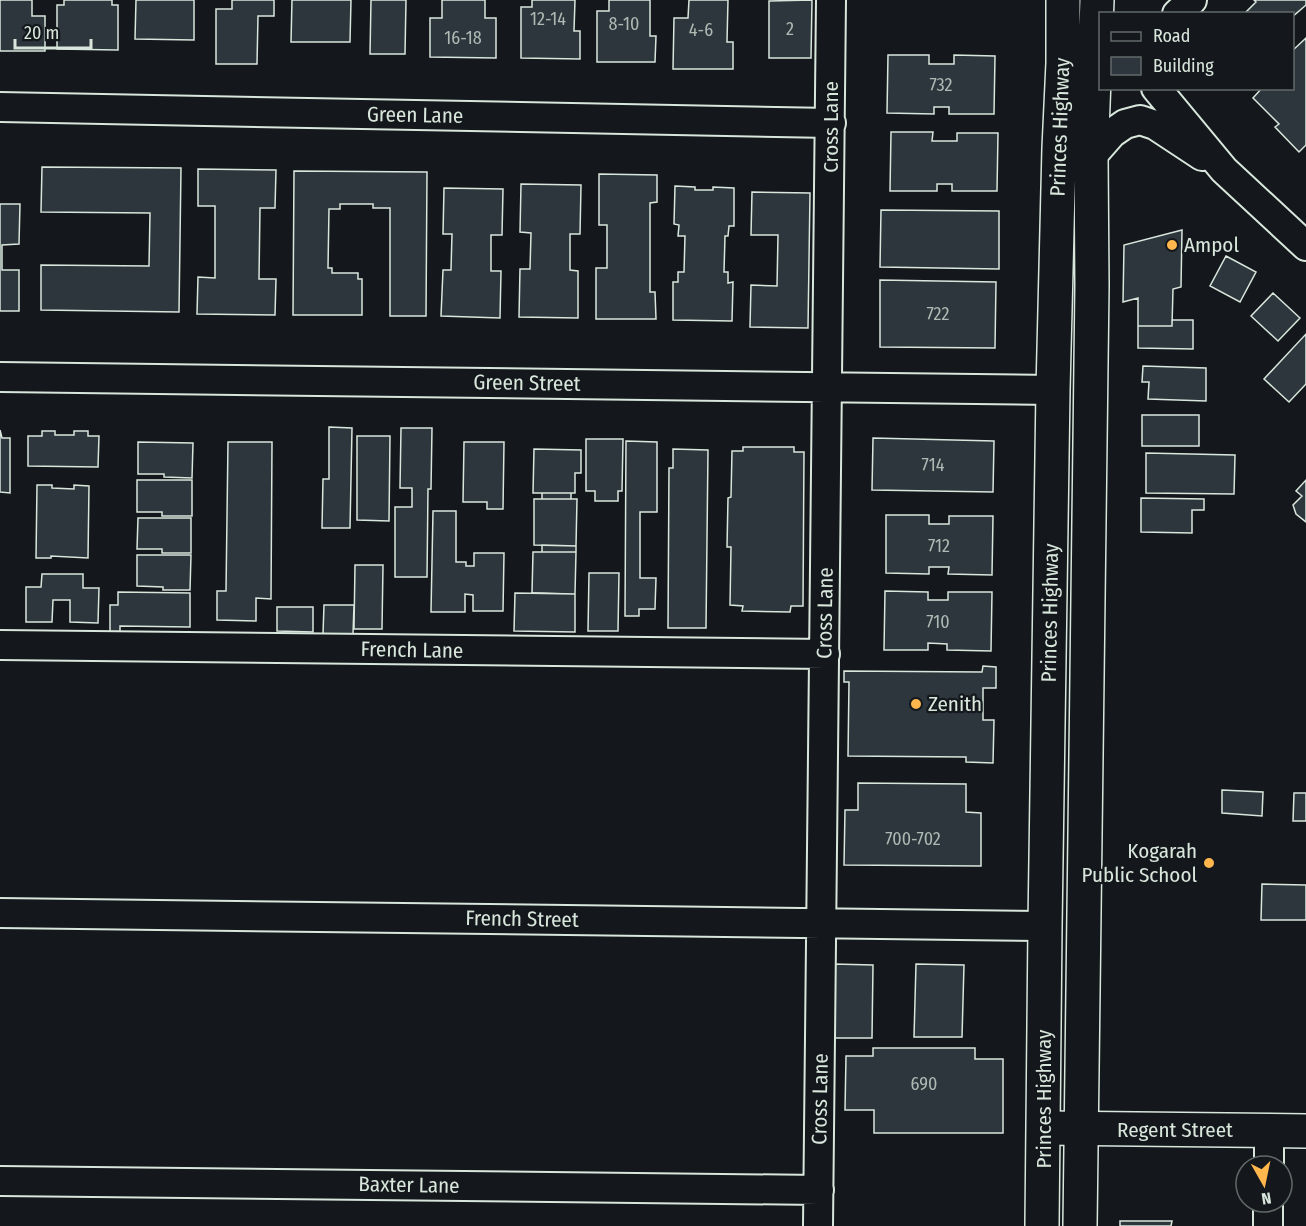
<svg xmlns="http://www.w3.org/2000/svg" width="1306" height="1226" viewBox="0 0 1306 1226" font-family="'Fira Sans Condensed',sans-serif">
	<style>
		.building { fill: #2c363c; stroke: #d8e6dc; stroke-width: 1.5 }
		.lines { fill: none; stroke-linecap: round; stroke-linejoin: round }
		.minor-casing { stroke: #d8e6dc; stroke-width: 32 }
		.major-casing { stroke: #d8e6dc; stroke-width: 36 }
		.highway-casing { stroke: #d8e6dc; stroke-width: 36 }
		.minor { stroke: #14181c; stroke-width: 28 }
		.major { stroke: #14181c; stroke-width: 33 }
		.highway { stroke: #14181c; stroke-width: 33 }
		.poi-dot { fill: #ffb74d; stroke: #14181c; stroke-width: 2 }
		.labels { text-anchor: middle; dominant-baseline: central; stroke-width: 4.5; stroke-linejoin: round; paint-order: stroke }
		.number-label { font-size: 18px; fill: #adbab4 }
		.street-label { font-size: 21px; fill: #d8e6dc; stroke: #14181c }
		.poi-label { font-size: 21px; fill: #d8e6dc; stroke: #14181c; text-anchor: start }
	</style>
	<rect width="100%" height="100%" fill="#14181c"/>
	<!-- building -->
	<path class="building" d="M 0,0 L 32,0 L 32,16 L 45,16 L 45,51 L 0,51 Z
		M 64,0 L 112,0 L 112,5 L 118,5 L 118,50 L 57,49 L 57,5 L 64,5 Z
		M 136,0 L 194,0 L 194,40 L 135,39 Z
		M 232,0 L 274,0 L 274,16 L 258,16 L 257,64 L 216,64 L 216,9 L 232,9 Z
		M 292,0 L 351,0 L 350,42 L 291,42 Z
		M 371,0 L 406,0 L 405,54 L 370,54 Z
		M 442,0 L 485,0 L 485,18 L 496,18 L 496,58 L 430,57 L 430,18 L 442,18 Z
		M 532,0 L 575,0 L 574,31 L 580,31 L 580,59 L 521,58 L 521,7 L 532,7 Z
		M 609,0 L 650,0 L 650,36 L 656,36 L 655,62 L 597,62 L 597,11 L 609,11 Z
		M 689,0 L 728,0 L 727,42 L 733,42 L 733,69 L 673,69 L 674,18 L 688,18 Z
		M 812,0 L 811,58 L 769,58 L 769,1 Z
		M 1254,0 L 1306,0 L 1306,5 L 1292,17 L 1292,14 L 1244,14 L 1256,2 Z
		M 1306,38 L 1306,145 L 1299,152 L 1275,127 L 1279,124 L 1253,98 L 1262,88 L 1292,88 L 1292,51 Z
		M 888,55 L 929,55 L 929,64 L 954,64 L 954,55 L 995,56 L 994,114 L 949,114 L 949,107 L 934,107 L 934,114 L 887,113 Z
		M 891,132 L 933,132 L 932,141 L 957,141 L 957,133 L 998,133 L 997,191 L 952,191 L 952,184 L 937,184 L 937,191 L 890,191 Z
		M 42,167 L 181,168 L 179,312 L 41,310 L 41,265 L 149,266 L 150,213 L 41,212 Z
		M 198,169 L 276,170 L 275,208 L 260,208 L 259,279 L 276,279 L 275,315 L 197,314 L 198,277 L 215,278 L 215,206 L 198,206 Z
		M 294,171 L 427,172 L 426,316 L 390,316 L 390,208 L 373,208 L 373,204 L 340,204 L 340,209 L 329,209 L 328,268 L 332,268 L 332,273 L 358,273 L 358,279 L 362,279 L 362,315 L 293,315 Z
		M 599,174 L 657,175 L 657,202 L 650,203 L 650,292 L 655,292 L 656,319 L 596,319 L 596,268 L 607,268 L 607,225 L 599,225 Z
		M 521,184 L 581,185 L 580,234 L 570,234 L 570,270 L 578,271 L 578,318 L 519,317 L 520,269 L 530,269 L 531,233 L 520,232 Z
		M 675,186 L 695,187 L 695,190 L 713,190 L 713,187 L 734,188 L 734,226 L 729,226 L 728,236 L 725,236 L 724,272 L 728,272 L 728,283 L 733,282 L 732,321 L 673,320 L 673,282 L 678,282 L 678,272 L 684,272 L 685,236 L 678,236 L 679,225 L 674,224 Z
		M 444,188 L 503,189 L 502,235 L 491,235 L 491,271 L 501,271 L 500,318 L 441,316 L 443,270 L 451,270 L 452,234 L 443,234 Z
		M 752,192 L 810,193 L 808,328 L 750,327 L 751,285 L 777,286 L 778,235 L 751,235 Z
		M 0,204 L 20,204 L 19,244 L 2,245 L 2,270 L 19,270 L 19,311 L 0,311 Z
		M 881,210 L 999,211 L 999,269 L 880,267 Z
		M 1182,230 L 1181,287 L 1173,289 L 1172,326 L 1138,326 L 1138,298 L 1123,302 L 1124,245 Z
		M 1226,256 L 1256,272 L 1240,302 L 1210,286 Z
		M 880,280 L 996,282 L 995,348 L 880,347 Z
		M 1273,293 L 1300,318 L 1278,341 L 1251,316 Z
		M 1172,320 L 1193,320 L 1193,349 L 1138,348 L 1138,326 L 1172,326 Z
		M 1306,334 L 1306,384 L 1289,402 L 1264,379 Z
		M 1143,366 L 1206,368 L 1206,401 L 1148,399 L 1149,382 L 1142,382 Z
		M 1142,415 L 1199,415 L 1199,446 L 1142,446 Z
		M 329,427 L 352,428 L 350,528 L 322,528 L 323,479 L 329,479 Z
		M 401,428 L 432,428 L 431,489 L 428,489 L 427,577 L 395,577 L 395,507 L 412,507 L 412,488 L 400,488 Z
		M 0,430 L 2,438 L 10,438 L 10,493 L 0,492 Z
		M 42,431 L 55,431 L 55,435 L 74,435 L 74,431 L 88,431 L 88,436 L 99,436 L 98,467 L 28,466 L 28,436 L 42,436 Z
		M 357,436 L 390,436 L 389,521 L 357,520 Z
		M 873,438 L 994,441 L 993,492 L 872,490 Z
		M 586,439 L 623,439 L 622,491 L 618,491 L 618,501 L 595,501 L 595,491 L 586,491 Z
		M 626,441 L 657,442 L 657,512 L 640,512 L 640,578 L 656,578 L 655,609 L 639,609 L 639,616 L 625,616 Z
		M 138,442 L 193,443 L 192,478 L 164,477 L 164,474 L 138,474 Z
		M 228,442 L 272,442 L 271,599 L 256,598 L 256,621 L 217,620 L 217,591 L 226,591 Z
		M 464,442 L 504,442 L 503,509 L 487,509 L 487,502 L 463,502 Z
		M 743,447 L 794,447 L 794,452 L 804,452 L 803,606 L 791,606 L 790,612 L 742,611 L 743,606 L 730,605 L 731,547 L 727,547 L 728,498 L 731,497 L 732,451 L 743,451 Z
		M 534,449 L 581,450 L 581,473 L 575,473 L 575,493 L 533,493 Z
		M 673,449 L 708,450 L 706,628 L 668,628 L 669,468 L 673,468 Z
		M 1146,453 L 1235,455 L 1234,494 L 1146,493 Z
		M 137,480 L 192,480 L 192,516 L 162,516 L 162,512 L 137,512 Z
		M 1306,480 L 1306,522 L 1296,514 L 1293,505 L 1302,496 L 1296,491 Z
		M 37,485 L 52,485 L 52,488 L 74,489 L 74,485 L 89,486 L 88,558 L 51,556 L 51,558 L 36,558 Z
		M 542,493 L 571,493 L 571,499 L 542,499 Z
		M 1141,498 L 1204,499 L 1204,510 L 1192,510 L 1192,533 L 1141,532 Z
		M 534,499 L 577,499 L 576,546 L 534,545 Z
		M 433,511 L 456,511 L 456,562 L 466,562 L 466,566 L 474,566 L 474,553 L 504,553 L 503,611 L 473,611 L 473,595 L 465,594 L 465,612 L 431,612 Z
		M 886,515 L 929,515 L 929,524 L 949,524 L 949,516 L 993,516 L 992,575 L 948,574 L 949,567 L 929,567 L 929,574 L 886,573 Z
		M 138,518 L 191,518 L 191,553 L 162,553 L 162,549 L 137,549 Z
		M 542,545 L 576,546 L 576,552 L 542,552 Z
		M 533,552 L 576,552 L 575,594 L 532,593 Z
		M 137,555 L 191,555 L 190,590 L 163,590 L 163,587 L 137,586 Z
		M 355,565 L 383,565 L 382,629 L 354,629 Z
		M 589,573 L 619,573 L 618,631 L 588,631 Z
		M 42,574 L 83,574 L 83,588 L 99,588 L 98,623 L 70,622 L 70,600 L 53,600 L 52,622 L 26,622 L 26,587 L 41,587 Z
		M 885,591 L 928,592 L 928,600 L 948,600 L 948,592 L 992,592 L 991,651 L 947,650 L 947,644 L 928,643 L 928,650 L 884,650 Z
		M 118,592 L 190,593 L 190,627 L 120,626 L 120,634 L 110,634 L 110,605 L 118,605 Z
		M 515,593 L 575,594 L 575,632 L 514,631 Z
		M 324,605 L 354,605 L 353,634 L 323,634 Z
		M 277,607 L 313,607 L 313,632 L 277,631 Z
		M 983,666 L 996,667 L 996,688 L 983,688 L 983,720 L 994,720 L 993,763 L 966,762 L 966,757 L 848,756 L 849,682 L 844,682 L 844,671 L 982,672 Z
		M 858,783 L 966,784 L 966,812 L 981,813 L 981,866 L 844,865 L 845,810 L 858,810 Z
		M 1222,790 L 1263,792 L 1262,816 L 1222,813 Z
		M 1294,793 L 1306,793 L 1306,821 L 1293,821 Z
		M 1262,884 L 1306,885 L 1306,920 L 1261,920 Z
		M 833,964 L 873,965 L 872,1038 L 832,1038 Z
		M 916,964 L 964,965 L 962,1037 L 914,1037 Z
		M 873,1048 L 975,1048 L 975,1059 L 1003,1059 L 1003,1133 L 874,1133 L 874,1110 L 845,1110 L 846,1056 L 873,1056 Z
		M 1120,1221 L 1172,1221 L 1171,1226 L 1120,1226 Z"/>
	<g class="lines">
		<defs>
			<path id="minor" d="M 1177,14 L 1192,0
				M 1156,88 L 1224,170 L 1306,246
				M 0,107 L 831,123
				M 1091,157 L 1112,133 L 1125,124 L 1140,120 L 1155,125 L 1202,156
				M 0,377 L 1053,390
				M 0,645 L 825,654
				M 0,913 L 1045,926
				M 1269,1166 L 1269,1130
				M 0,1181 L 819,1190
				M 818,1226 L 831,0
				M 1268,1226 L 1268,1202"/>
			<path id="major" d="M 1045,1128 L 1306,1131"/>
			<path id="highway" d="M 1042,1226 L 1045,926 L 1053,390 L 1059,148 L 1063,63 L 1063,0
				M 1080,1226 L 1092,285 L 1091,157 L 1097,0"/>
		</defs>
		<!-- minor casing -->
		<use href="#minor" class="minor-casing"/>
		<!-- major casing -->
		<use href="#major" class="major-casing"/>
		<!-- highway casing -->
		<use href="#highway" class="highway-casing"/>
		<!-- minor -->
		<use href="#minor" class="minor"/>
		<!-- major -->
		<use href="#major" class="major"/>
		<!-- highway -->
		<use href="#highway" class="highway"/>
	</g>
	<!-- markers -->
	<g class="poi-dot">
		<circle cx="1172" cy="245" r="6"/>
		<circle cx="916" cy="704" r="6"/>
		<circle cx="1209" cy="863" r="6"/>
	</g>
	<g class="labels">
		<!-- number labels -->
		<g class="number-label">
			<text x="548" y="19">12-14</text>
			<text x="624" y="24">8-10</text>
			<text x="790" y="29">2</text>
			<text x="701" y="30">4-6</text>
			<text x="463" y="38">16-18</text>
			<text x="941" y="85">732</text>
			<text x="938" y="314">722</text>
			<text x="933" y="465">714</text>
			<text x="939" y="546">712</text>
			<text x="938" y="622">710</text>
			<text x="913" y="839">700-702</text>
			<text x="924" y="1084">690</text>
		</g>
		<!-- street labels -->
		<g class="street-label">
			<text transform="translate(415 115) rotate(1)">Green Lane</text>
			<text transform="translate(831 127) rotate(-90)">Cross Lane</text>
			<text transform="translate(1060 127) rotate(-88)">Princes Highway</text>
			<text transform="translate(527 383) rotate(1)">Green Street</text>
			<text transform="translate(825 613) rotate(-89)">Cross Lane</text>
			<text transform="translate(1050 613) rotate(-89)">Princes Highway</text>
			<text transform="translate(412 650) rotate(1)">French Lane</text>
			<text transform="translate(522 919) rotate(1)">French Street</text>
			<text transform="translate(820 1099) rotate(-89)">Cross Lane</text>
			<text transform="translate(1044 1099) rotate(-90)">Princes Highway</text>
			<text x="1175" y="1130">Regent Street</text>
			<text transform="translate(409 1185) rotate(1)">Baxter Lane</text>
		</g>
		<!-- poi labels -->
		<g class="poi-label">
			<text x="1184" y="245">Ampol</text>
			<text x="928" y="704">Zenith</text>
			<text x="1197" y="851" text-anchor="end">Kogarah<tspan x="1197" dy="24">Public School</tspan></text>
		</g>
	</g>
	<!-- legend -->
	<rect x="1099" y="12" width="195" height="78" fill="#14181c" stroke="#626a69" stroke-width="1.5"/>
	<rect x="1111" y="32" width="30" height="9" fill="#14181c" stroke="#626a69" stroke-width="1.5"/>
	<text x="1153" y="42" font-size="18" fill="#d8e6dc">Road</text>
	<rect x="1111" y="57" width="30" height="18" fill="#2c363c" stroke="#626a69" stroke-width="1.5"/>
	<text x="1153" y="72" font-size="18" fill="#d8e6dc">Building</text>
	<!-- north arrow -->
	<g transform="translate(1264 1184) rotate(171)"><circle r="28" fill="#14181c" stroke="#626a69" stroke-width="1.5"/>
	<path d="M0-4.5L10 22L0 15L-10 22Z" fill="#ffb74d"/>
	<text y="-9" font-size="16" font-weight="bold" text-anchor="middle" fill="#d8e6dc">N</text>
	</g>
	<!-- scale -->
	<path d="M15 39v9h76v-9" fill="none" stroke="#d8e6dc" stroke-width="3"/>
	<text x="24" y="39" font-size="18" fill="#d8e6dc" stroke="#14181c" stroke-width="4.5" paint-order="stroke">20 m</text>
</svg>
